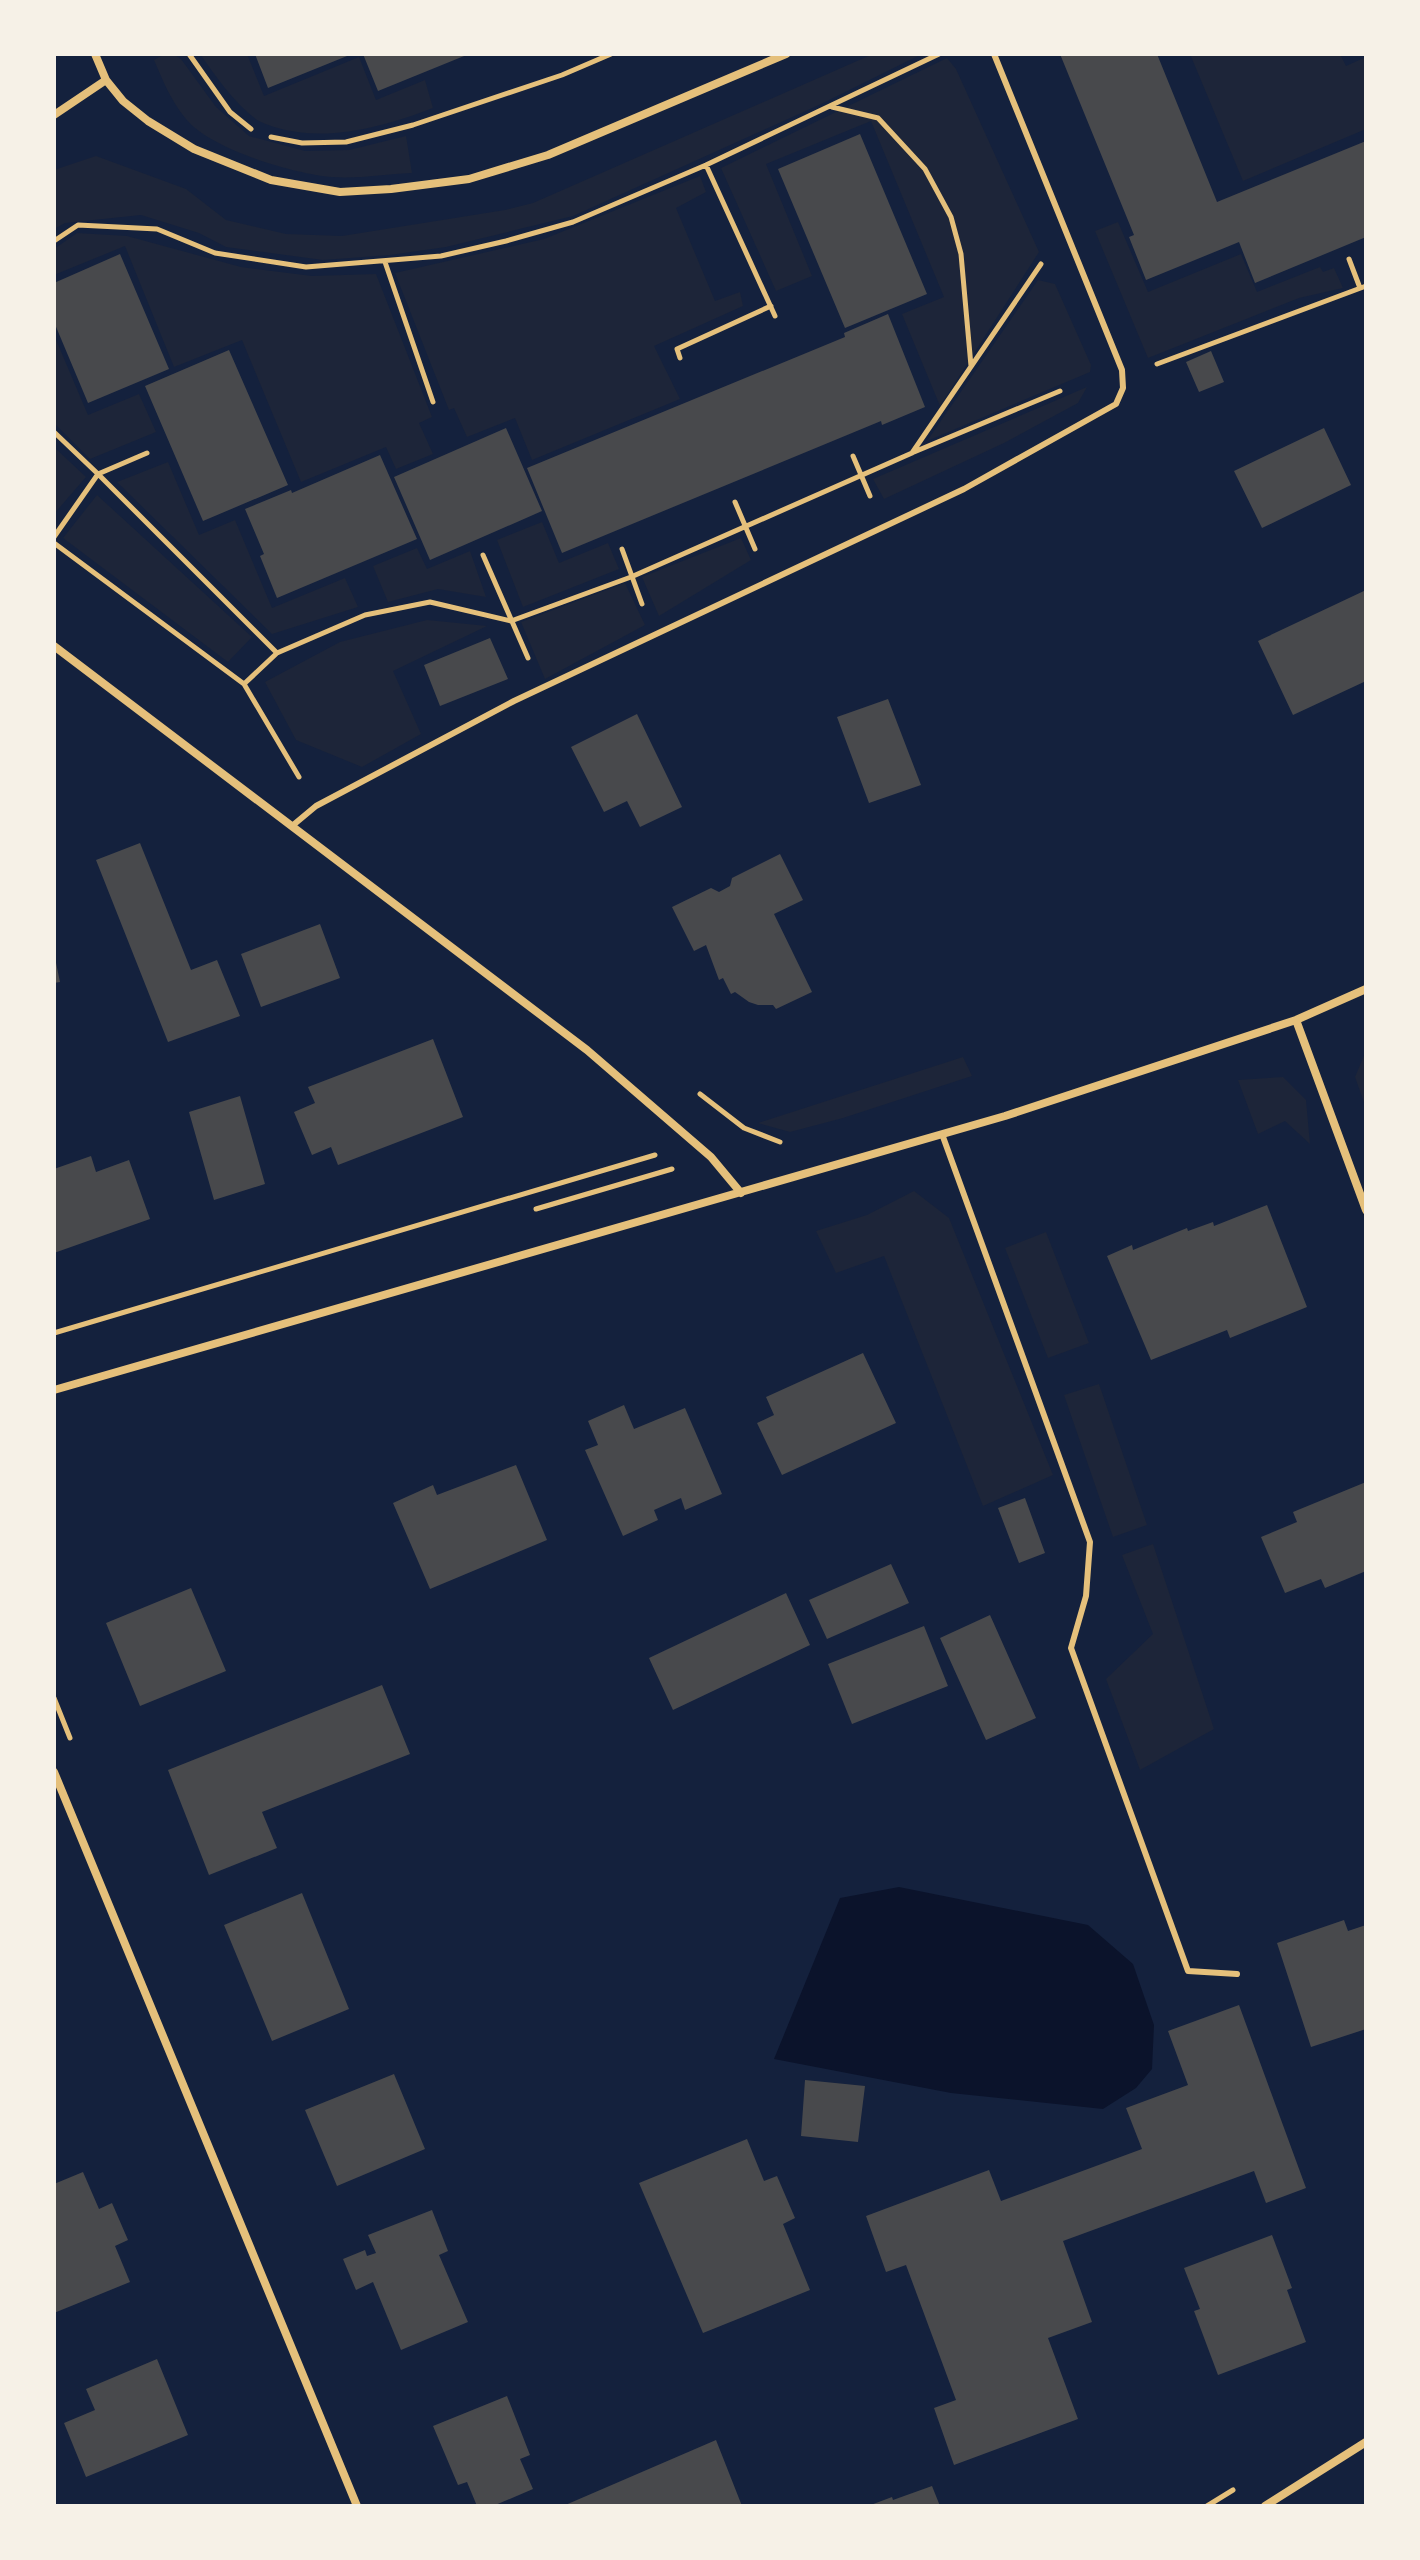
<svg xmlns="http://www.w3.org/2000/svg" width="1420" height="2560" viewBox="0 0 1420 2560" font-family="Arial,sans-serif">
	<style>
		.green { fill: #1d2539 }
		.water { fill: #0b132b }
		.building { fill: #48494c }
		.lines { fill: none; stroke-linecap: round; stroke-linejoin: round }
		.path { stroke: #e5c07b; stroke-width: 5 }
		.service { stroke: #e5c07b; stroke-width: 6 }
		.minor { stroke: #e5c07b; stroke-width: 8 }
	</style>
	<rect width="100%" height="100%" fill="#14213d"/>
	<!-- green -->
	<path class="green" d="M 165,54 L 173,54 L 181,59 L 216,107 L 249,136 L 305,151 L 349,150 L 406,136 L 412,173 C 386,174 358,179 332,177 C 294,174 210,149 186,119 C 171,101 163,81 154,60 Z
		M 200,54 L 247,54 L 264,96 L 359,57 L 376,100 L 425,80 L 433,108 C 383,127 327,143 274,127 C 269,125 262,123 257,120 C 234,103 216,77 200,54 Z
		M 873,54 L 922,54 L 821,104 L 573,216 L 446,247 L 390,255 L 323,260 L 226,247 L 199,233 L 141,215 L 65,223 L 54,229 L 54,170 L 96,156 L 186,189 L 226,220 L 286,234 L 342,236 L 505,210 L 533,203 Z
		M 1190,54 L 1340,54 L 1346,66 L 1366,57 L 1366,129 L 1243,181 Z
		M 947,58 L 956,69 L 1039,252 L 940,406 L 902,314 L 944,297 L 871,121 L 766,164 L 812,276 L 776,291 L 721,168 Z
		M 700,176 L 706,192 L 676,208 L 715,301 L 740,292 L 743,306 L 654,346 L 680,399 L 532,460 L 515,418 L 467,437 L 454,408 L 449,410 L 395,273 L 544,239 Z
		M 1118,222 L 1148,292 L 1241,254 L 1257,292 L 1320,267 L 1323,272 L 1334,268 L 1343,288 L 1299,298 L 1148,358 L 1095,231 Z
		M 77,233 L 127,236 L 241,267 L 312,276 L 376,274 L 432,417 L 419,423 L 433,454 L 396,469 L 386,447 L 301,482 L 242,340 L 174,367 L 125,246 L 54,275 L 54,249 Z
		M 1038,280 L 1055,284 L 1091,365 L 1090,372 L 927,441 Z
		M 54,335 L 88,415 L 139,394 L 156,432 L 90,459 L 54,423 Z
		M 1087,387 L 1078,403 L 1004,443 L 884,499 L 873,479 Z
		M 54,447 L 86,477 L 54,514 Z
		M 168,462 L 199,535 L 235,520 L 272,608 L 345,578 L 358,607 L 272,634 L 117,482 Z
		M 97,495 L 252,637 L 228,662 L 63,538 Z
		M 542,522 L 559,563 L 608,543 L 619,569 L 523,607 L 497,540 Z
		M 741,538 L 751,560 L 659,616 L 642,577 Z
		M 417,548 L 427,569 L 470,551 L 486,597 L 438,589 L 388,602 L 373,566 Z
		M 625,583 L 645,625 L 545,679 L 521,622 Z
		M 427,620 L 487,626 L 393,671 L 421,734 L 362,767 L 296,740 L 265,682 L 340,642 Z
		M 1366,1051 L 1366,1108 L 1355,1077 Z
		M 963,1057 L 972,1076 L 843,1118 L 790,1132 L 758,1123 Z
		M 1283,1077 L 1306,1100 L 1310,1144 L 1285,1121 L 1258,1134 L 1238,1080 Z
		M 914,1191 L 949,1218 L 1053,1475 L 983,1506 L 884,1256 L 836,1273 L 816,1231 L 867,1215 Z
		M 1046,1232 L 1089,1343 L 1048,1358 L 1005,1248 Z
		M 1099,1384 L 1147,1525 L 1113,1537 L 1064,1395 Z
		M 1153,1544 L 1214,1729 L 1140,1770 L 1106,1679 L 1153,1634 L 1122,1555 Z"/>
	<!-- water -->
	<path class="water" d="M 899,1887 L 1088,1925 L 1133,1964 L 1154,2025 L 1152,2069 L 1136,2088 L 1103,2109 L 951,2093 L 774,2059 L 840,1898 Z"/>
	<!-- building -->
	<path class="building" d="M 255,54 L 352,54 L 268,88 Z
		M 363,54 L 469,54 L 378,91 Z
		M 1060,54 L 1157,54 L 1217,202 L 1366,141 L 1366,237 L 1255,283 L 1239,242 L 1146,280 L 1129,237 L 1134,235 Z
		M 860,134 L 927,294 L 845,328 L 778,169 Z
		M 120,254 L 169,369 L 88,403 L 54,322 L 54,283 Z
		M 888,314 L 925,407 L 882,425 L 881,421 L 562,553 L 527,468 L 845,337 L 844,333 Z
		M 229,350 L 288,485 L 203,521 L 145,386 Z
		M 1211,351 L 1224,382 L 1199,392 L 1186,362 Z
		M 506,428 L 542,511 L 430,560 L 394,477 Z
		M 1324,428 L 1351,485 L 1262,528 L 1234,471 Z
		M 380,455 L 417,539 L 277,598 L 260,556 L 264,554 L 245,509 L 291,490 L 292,493 Z
		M 1366,590 L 1366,681 L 1293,715 L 1258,641 Z
		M 490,638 L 508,679 L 440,706 L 424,665 Z
		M 888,699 L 921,785 L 869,803 L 837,717 Z
		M 637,714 L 682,807 L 640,827 L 627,801 L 604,812 L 571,747 Z
		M 140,843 L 191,970 L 217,960 L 240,1016 L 168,1042 L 96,860 Z
		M 780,854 L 803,900 L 774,914 L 812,992 L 776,1009 L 773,1005 L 758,1005 L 749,1002 L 735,992 L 731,994 L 723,978 L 719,980 L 706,945 L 694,951 L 672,907 L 711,888 L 719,892 L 730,886 L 732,878 Z
		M 320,924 L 340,978 L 261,1007 L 241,954 Z
		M 55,958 L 60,982 L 54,983 L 54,959 Z
		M 433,1039 L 463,1117 L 338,1165 L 331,1147 L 312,1155 L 294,1112 L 315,1103 L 308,1087 Z
		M 240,1096 L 265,1184 L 214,1200 L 189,1112 Z
		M 91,1156 L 96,1172 L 129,1160 L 150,1219 L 54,1253 L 54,1169 Z
		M 1267,1205 L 1307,1307 L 1230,1338 L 1227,1330 L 1151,1360 L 1107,1256 L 1132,1245 L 1133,1250 L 1187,1228 L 1188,1231 L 1213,1222 L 1214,1226 Z
		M 863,1353 L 896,1423 L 782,1475 L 757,1423 L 774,1415 L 766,1397 Z
		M 624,1405 L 634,1429 L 685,1408 L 722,1494 L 685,1510 L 681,1498 L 654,1510 L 658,1520 L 623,1536 L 585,1450 L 598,1445 L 588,1421 Z
		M 516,1465 L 547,1540 L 430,1589 L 393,1503 L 433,1485 L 437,1495 Z
		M 1366,1482 L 1366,1571 L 1325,1588 L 1321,1579 L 1285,1593 L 1261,1537 L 1297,1522 L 1293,1512 Z
		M 1025,1498 L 1045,1553 L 1019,1563 L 998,1508 Z
		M 891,1564 L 909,1603 L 827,1639 L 809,1600 Z
		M 191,1588 L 226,1671 L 140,1706 L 106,1623 Z
		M 786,1593 L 810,1645 L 673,1710 L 649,1658 Z
		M 990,1615 L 1036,1718 L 986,1740 L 940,1638 Z
		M 924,1626 L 948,1686 L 852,1724 L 828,1664 Z
		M 382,1685 L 410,1754 L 262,1812 L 277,1848 L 209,1875 L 168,1770 Z
		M 302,1893 L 349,2009 L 272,2041 L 224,1925 Z
		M 1344,1920 L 1348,1931 L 1366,1925 L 1366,2029 L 1311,2047 L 1277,1943 Z
		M 1239,2005 L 1306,2188 L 1266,2203 L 1254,2171 L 1063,2241 L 1092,2322 L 1048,2338 L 1078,2419 L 954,2465 L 934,2408 L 956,2400 L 906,2265 L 886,2272 L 866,2216 L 989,2170 L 1001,2201 L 1142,2149 L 1126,2108 L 1188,2085 L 1168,2031 Z
		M 394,2074 L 425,2149 L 337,2186 L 305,2110 Z
		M 805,2080 L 865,2086 L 858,2142 L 801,2136 Z
		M 747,2139 L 764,2181 L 777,2176 L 795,2218 L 783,2224 L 810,2290 L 703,2333 L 639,2183 Z
		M 83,2172 L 99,2209 L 112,2203 L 128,2240 L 115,2246 L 130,2282 L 54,2313 L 54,2184 Z
		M 432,2210 L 448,2251 L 439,2255 L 468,2322 L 401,2350 L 373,2282 L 356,2290 L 343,2259 L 365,2250 L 367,2256 L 376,2253 L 368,2235 Z
		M 1272,2235 L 1292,2288 L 1287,2290 L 1306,2342 L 1218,2375 L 1194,2311 L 1200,2309 L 1184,2268 Z
		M 157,2359 L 188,2435 L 86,2477 L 64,2423 L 95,2410 L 86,2389 Z
		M 507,2396 L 530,2455 L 520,2459 L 533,2489 L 493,2506 L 477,2506 L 467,2482 L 458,2485 L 433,2426 Z
		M 716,2440 L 742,2506 L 563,2506 Z
		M 932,2486 L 940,2506 L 868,2506 L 892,2497 L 893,2500 Z"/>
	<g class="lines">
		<!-- path -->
		<path class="path" d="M 189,54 L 230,112 L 251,129
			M 832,107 L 878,118 L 925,169 L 951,217 L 961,254 L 971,366
			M 271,137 L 302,143 L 346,142 L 413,125 L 562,75 L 611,54
			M 706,165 L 775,316
			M 54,241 L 78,225 L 157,229 L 215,253 L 306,267 L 441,256 L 506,241 L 573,222 L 706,165 L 939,54
			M 1349,259 L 1360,288
			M 385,262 L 433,402
			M 680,358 L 677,349 L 771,306
			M 1157,364 L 1366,286
			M 54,432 L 98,474 L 277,653
			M 914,452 L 1060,391
			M 853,456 L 870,496
			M 735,502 L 755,549
			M 54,537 L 98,474 L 147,453
			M 54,543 L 244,684 L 277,653 L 365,615 L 430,602 L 511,621 L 631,577 L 912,453 L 1041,264
			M 622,549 L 642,604
			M 483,555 L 528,658
			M 244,684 L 299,777
			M 700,1094 L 744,1128 L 780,1142
			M 536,1209 L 672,1169
			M 54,1333 L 655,1155
			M 54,1698 L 70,1738
			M 1207,2506 L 1233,2490"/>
		<!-- service -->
		<path class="service" d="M 292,826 L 316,806 L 514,701 L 964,489 L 1116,404 L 1123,388 L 1122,370 L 994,54
			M 942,1134 L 1090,1542 L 1086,1596 L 1071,1648 L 1188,1971 L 1237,1974"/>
		<!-- minor -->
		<path class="minor" d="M 95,54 L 106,80 L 123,101 L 148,121 L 194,149 L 271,180 L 340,192 L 391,189 L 469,179 L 548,155 L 786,54
			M 54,115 L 106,80
			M 54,646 L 587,1050 L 711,1157 L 741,1193
			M 1296,1020 L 1366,1210
			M 54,1390 L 1005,1116 L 1296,1020 L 1366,989
			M 54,1772 L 357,2506
			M 1265,2506 L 1366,2442"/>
	</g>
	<!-- border -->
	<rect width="1420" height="2560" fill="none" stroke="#f6f1e7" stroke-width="112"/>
</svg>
